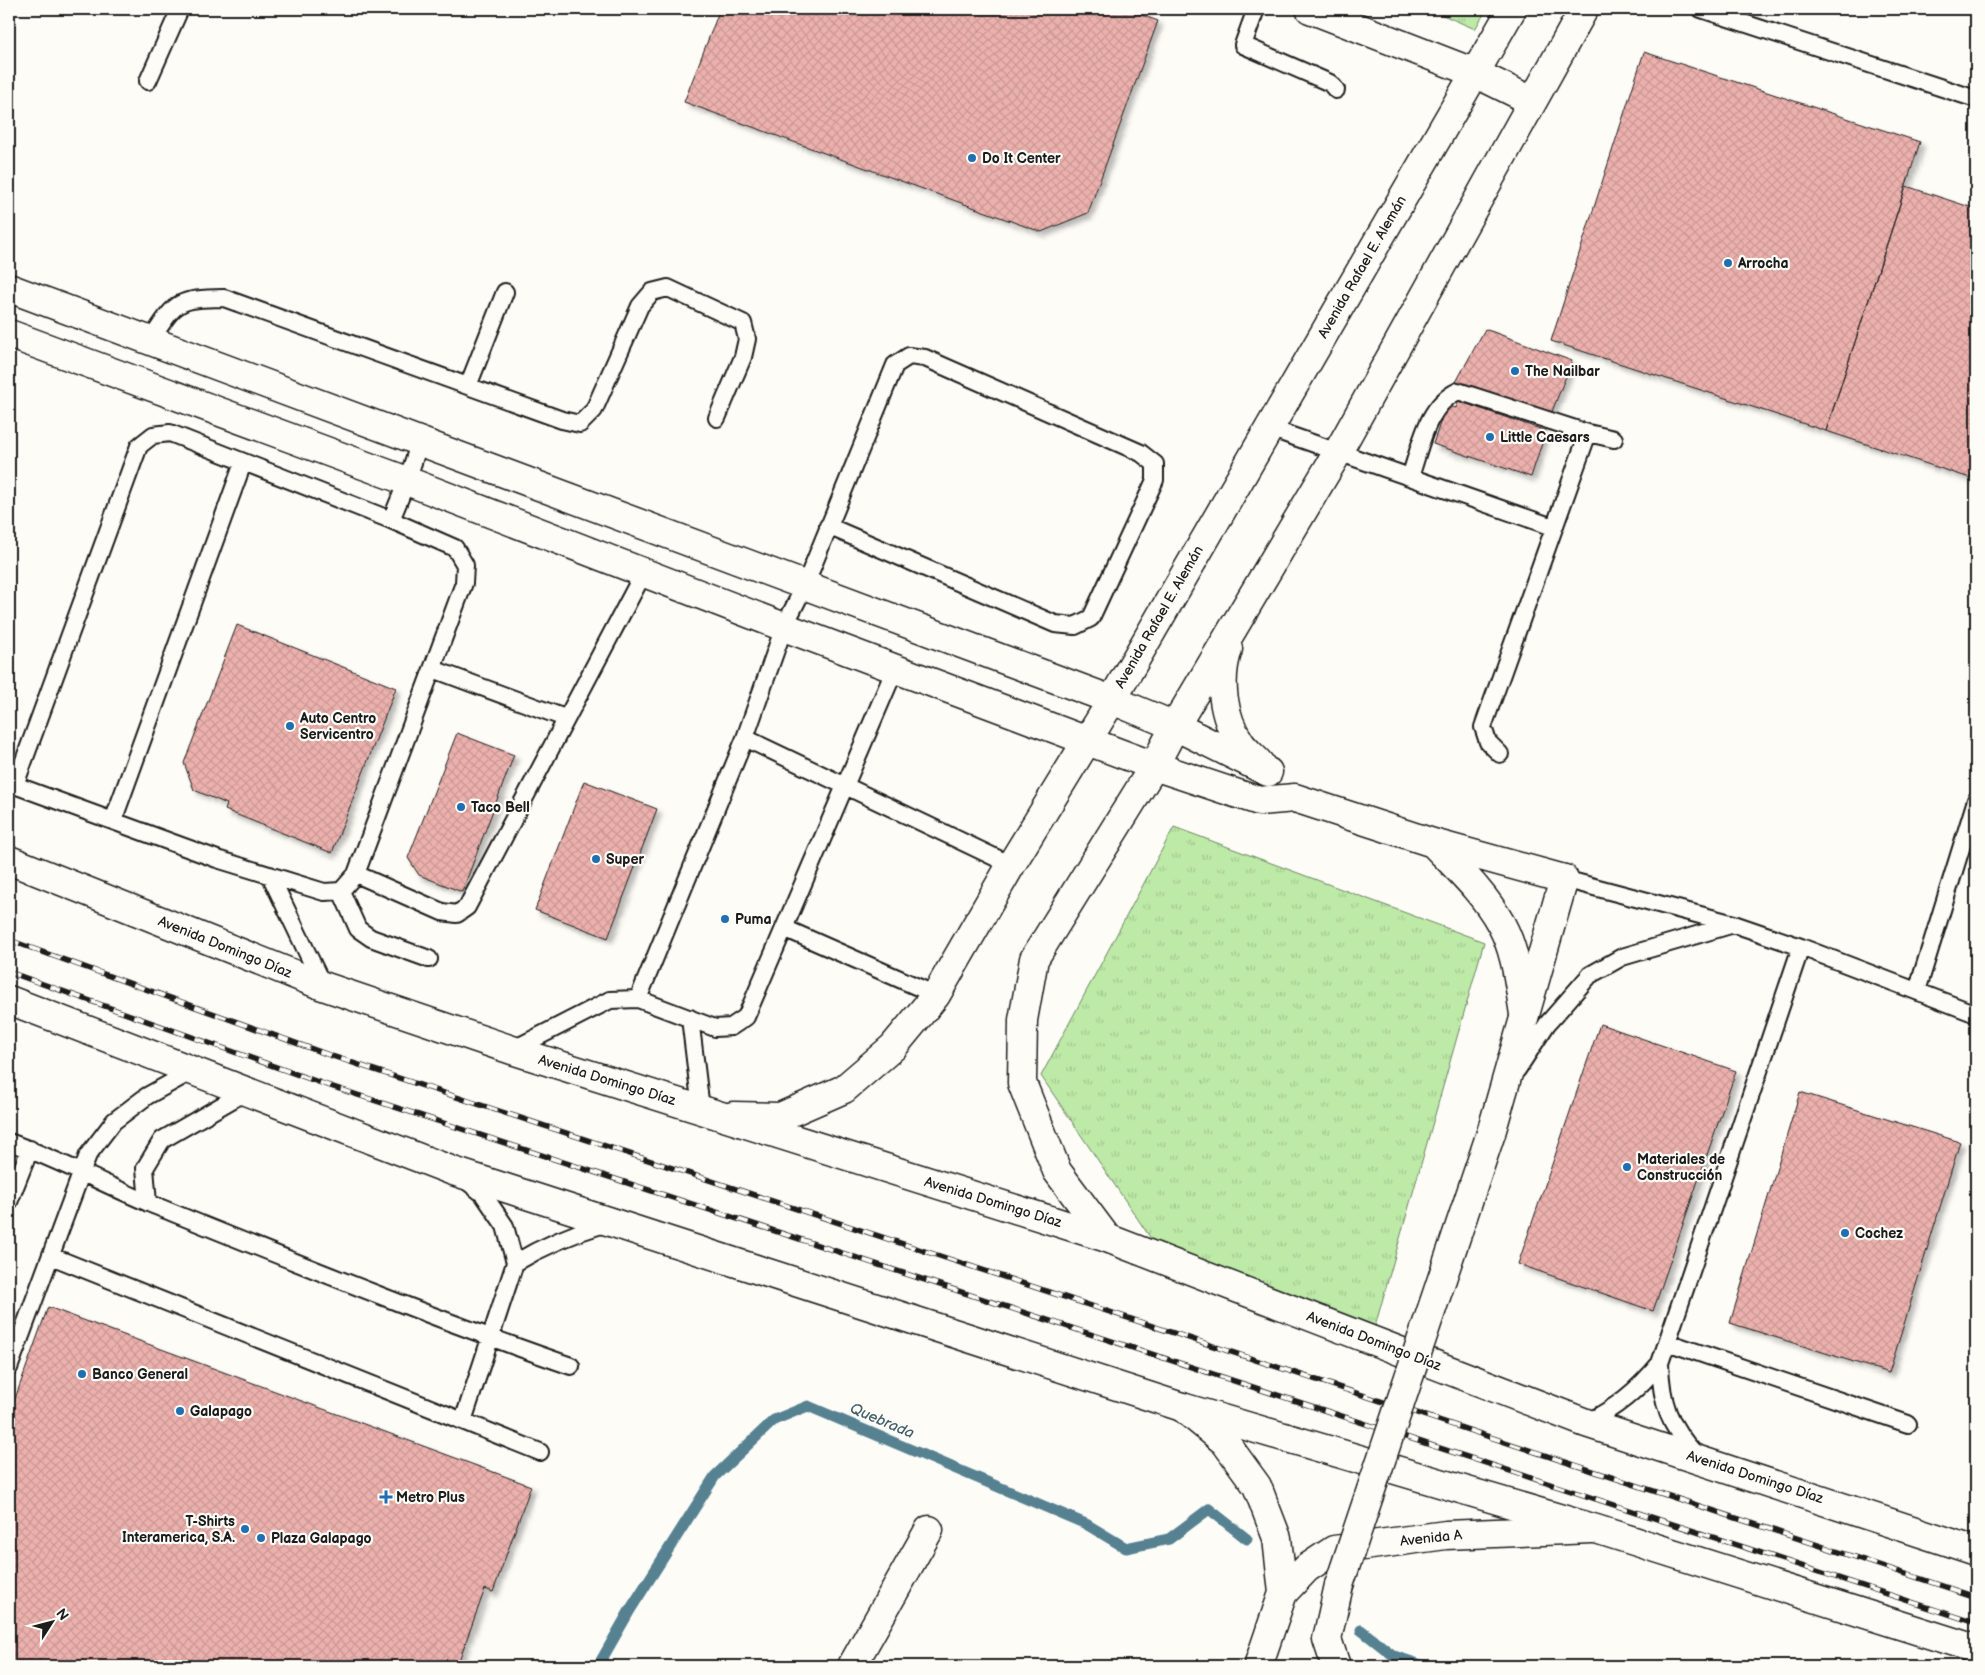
<svg xmlns="http://www.w3.org/2000/svg" width="1985" height="1675" viewBox="0 0 1985 1675" font-family="'Balsamiq Sans',sans-serif">
	<style>
		.park { fill: url(#park-tufts); stroke: #6c8362 }
		.lines { fill: none; stroke-linecap: round; stroke-linejoin: round }
		.stream { stroke: #578191; stroke-width: 11 }
		.building { fill: url(#building-cross-hatch); stroke: #1c1c1c; filter: url(#shadow) }
		.lane-casing { stroke: #1c1c1c; stroke-width: 20 }
		.street-casing { stroke: #1c1c1c; stroke-width: 31 }
		.secondary-casing { stroke: #1c1c1c; stroke-width: 31 }
		.primary-casing { stroke: #1c1c1c; stroke-width: 31 }
		.lane { stroke: #fdfcf7; stroke-width: 16 }
		.street { stroke: #fdfcf7; stroke-width: 28 }
		.secondary { stroke: #fdfcf7; stroke-width: 28 }
		.primary { stroke: #fdfcf7; stroke-width: 28 }
		.rail-casing { stroke: #1c1c1c; stroke-width: 5.5 }
		.rail { stroke: #fdfcf7; stroke-width: 4; stroke-dasharray: 11; stroke-linecap: butt }
		.primary-bridge-casing { stroke: #1c1c1c; stroke-width: 31; stroke-linecap: butt }
		.primary-bridge { stroke: #fdfcf7; stroke-width: 28 }
		.poi-dot { fill: #1f6fb2; stroke: #fdfcf7; stroke-width: 2 }
		.labels { text-anchor: middle; dominant-baseline: central; stroke-width: 4.5; stroke-linejoin: round; paint-order: stroke }
		.poi-label { font-size: 14px; font-weight: bold; fill: #1c1c1c; stroke: #fdfcf7; text-anchor: start }
		.street-label { font-size: 14px; fill: #1c1c1c; stroke: #fdfcf7 }
		.water-label { font-size: 15px; font-style: italic; fill: #435f6a; stroke: #fdfcf7 }
	</style>
	<defs>
		<pattern id="park-tufts" width="24" height="20" patternUnits="userSpaceOnUse" patternTransform="scale(1.25)"><rect width="24" height="20" fill="#bdeaa7"/><path d="M3 7l-1-3M5 7V3M7 7l1-3M15 17l-1-3M17 17v-4M19 17l1-3" fill="none" stroke="#a2c88f"/></pattern>
		<pattern id="building-cross-hatch" width="8" height="8" patternUnits="userSpaceOnUse" patternTransform="scale(1.25)"><rect width="8" height="8" fill="#ecb1ad"/><path d="M0 0l8 8M0 8l8-8" fill="none" stroke="#ca9894"/></pattern>
		<filter id="shadow"><feDropShadow dx="4.5" dy="4.5" stdDeviation="2.5" flood-color="#0004"/></filter>
	</defs>
	<rect width="100%" height="100%" fill="#fdfcf7"/>
	<filter id="ink" filterUnits="userSpaceOnUse"><feTurbulence type="fractalNoise" baseFrequency=".02" numOctaves="2"/><feDisplacementMap in="SourceGraphic" scale="10" xChannelSelector="R" yChannelSelector="G"/><feConvolveMatrix kernelMatrix="1 2 1 2 8 2 1 2 1" color-interpolation-filters="sRGB"/></filter>
	<g filter="url(#ink)">
		<!-- park -->
		<path class="park" d="M 1429,9 L 1487,9 L 1475,29 Z
			M 1174,827 L 1484,942 L 1370,1344 L 1156,1246 L 1041,1076 Z"/>
		<g class="lines">
			<!-- stream -->
			<path class="stream" d="M 1361,1630 L 1394,1656 L 1424,1666
				M 598,1666 L 630,1610 L 715,1476 L 774,1420 L 808,1406 L 1086,1524 L 1126,1548 L 1169,1539 L 1209,1509 L 1247,1539"/>
		</g>
		<!-- building -->
		<path class="building" d="M 720,9 L 1126,9 L 1158,21 L 1088,213 L 1041,232 L 684,102 Z
			M 1644,52 L 1920,142 L 1826,431 L 1551,341 Z
			M 1906,186 L 1976,209 L 1976,460 L 1970,478 L 1826,431 Z
			M 1485,329 L 1572,361 L 1551,414 L 1456,382 Z
			M 1458,401 L 1546,431 L 1531,477 L 1433,444 L 1446,405 L 1456,408 Z
			M 237,625 L 396,688 L 332,853 L 225,810 L 227,804 L 194,790 L 184,763 Z
			M 457,733 L 514,755 L 462,892 L 419,875 L 408,858 Z
			M 584,781 L 657,809 L 608,938 L 535,910 Z
			M 1600,1024 L 1736,1071 L 1653,1311 L 1518,1264 Z
			M 1800,1092 L 1960,1142 L 1889,1373 L 1730,1323 Z
			M 48,1307 L 531,1486 L 493,1592 L 485,1589 L 457,1666 L 9,1666 L 9,1415 Z"/>
		<g class="lines">
			<defs>
				<path id="lane" d="M 1256,9 L 1243,45 L 1330,83 L 1336,90
					M 1701,9 L 1976,99
					M 148,81 L 180,9
					M 150,341 C 177,301 175,299 224,298 L 562,420 L 580,424 L 594,410 L 640,306 L 652,292 L 668,288 L 743,323 L 747,339 L 743,357 L 717,418
					M 468,386 L 505,292
					M 1269,428 L 1553,527
					M 1410,477 C 1421,446 1426,406 1458,391 L 1588,433
					M 433,669 L 565,718
					M 745,738 L 1011,865
					M 1500,754 L 1488,742 L 1483,727 L 1588,433 L 1614,439
					M 9,783 L 217,859 L 324,892 L 341,891 L 356,874 L 464,583 L 465,565 L 455,548 L 391,520
					M 15,785 L 139,446 L 153,435 L 170,433 L 391,520 L 407,481 L 420,441
					M 113,821 L 243,463
					M 356,874 L 442,912 L 457,914 L 467,907 L 644,572
					M 270,875 L 323,986
					M 1564,879 L 1734,924 L 1801,947 L 1976,1014
					M 341,891 L 358,929 L 371,938 L 429,959
					M 784,928 L 936,995
					M 1917,991 L 1976,800
					M 638,999 L 745,738 L 784,627 L 805,585 L 895,365 L 909,356 L 925,358 L 1141,453 L 1155,464 L 1155,480 L 1091,618 L 1075,626 L 1055,624 L 828,526
					M 690,1018 L 701,1109
					M 512,1050 L 610,1000 L 638,999 L 715,1028 L 731,1027 L 746,1017 L 895,669
					M 1517,1070 L 1547,1024 L 1590,975 L 1622,957 L 1734,924
					M 9,1142 C 58,1159 103,1184 151,1204 C 290,1260 429,1317 571,1366
					M 9,1202 L 30,1149
					M 148,1203 L 145,1168 L 162,1140 L 247,1091
					M 51,1256 L 540,1452
					M 515,1263 C 545,1245 574,1233 607,1223
					M 1667,1342 L 1908,1424
					M 9,1368 L 88,1155 L 114,1121 L 147,1096 L 194,1070
					M 463,1421 L 515,1263 L 505,1226 L 483,1194 L 468,1182
					M 1586,1423 C 1616,1408 1638,1390 1660,1363
					M 1696,1455 C 1669,1426 1661,1403 1660,1363 L 1801,947"/>
				<path id="street" d="M 1310,9 L 1475,73 L 1532,101
					M 852,1666 L 929,1530"/>
				<path id="secondary" d="M 9,288 L 1112,700 L 1175,726 L 1268,772
					M 9,334 L 407,481 L 784,627 L 1154,766 L 1259,801 L 1295,798 L 1433,843 L 1564,879
					M 1228,649 C 1218,679 1222,717 1241,744 C 1246,751 1254,757 1260,764
					M 1434,844 C 1458,869 1484,893 1501,924 C 1516,951 1519,984 1524,1014
					M 733,1116 L 780,1117 L 844,1089 L 893,1047 L 936,995 L 1011,865 L 1112,700 L 1512,9
					M 1107,1238 L 1057,1171 L 1022,1083 L 1023,1020 L 1034,959 L 1154,766 L 1175,726 L 1338,452 L 1584,9
					M 1182,1407 L 1225,1442 L 1257,1486 L 1277,1538 L 1283,1593
					M 1258,1666 L 1283,1593 L 1307,1568 L 1334,1550 L 1446,1535 L 1592,1529"/>
				<path id="primary" d="M 9,860 L 323,986 L 512,1050 L 1107,1238 L 1586,1423 L 1976,1551
					M 9,1000 L 453,1171 L 1182,1407 L 1596,1529 L 1976,1649
					M 1491,1133 L 1564,879
					M 1336,1666 L 1327,1639 L 1339,1585"/>
			</defs>
			<!-- lane casing -->
			<use href="#lane" class="lane-casing"/>
			<!-- street casing -->
			<use href="#street" class="street-casing"/>
			<!-- secondary casing -->
			<use href="#secondary" class="secondary-casing"/>
			<!-- primary casing -->
			<use href="#primary" class="primary-casing"/>
			<!-- lane -->
			<use href="#lane" class="lane"/>
			<!-- street -->
			<use href="#street" class="street"/>
			<!-- secondary -->
			<use href="#secondary" class="secondary"/>
			<!-- primary -->
			<use href="#primary" class="primary"/>
			<defs>
				<path id="rail" d="M 9,940 L 332,1056 L 1976,1597
					M 9,972 L 324,1084 L 1976,1623"/>
			</defs>
			<!-- rail casing -->
			<use href="#rail" class="rail-casing"/>
			<!-- rail -->
			<use href="#rail" class="rail"/>
			<defs>
				<path id="primary-bridge" d="M 1339,1585 L 1491,1133"/>
			</defs>
			<!-- primary-bridge casing -->
			<use href="#primary-bridge" class="primary-bridge-casing"/>
			<!-- primary-bridge -->
			<use href="#primary-bridge" class="primary-bridge"/>
		</g>
	</g>
	<!-- markers -->
	<g class="poi-dot">
		<circle cx="972" cy="158" r="5"/>
		<circle cx="1728" cy="263" r="5"/>
		<circle cx="1515" cy="371" r="5"/>
		<circle cx="1490" cy="437" r="5"/>
		<circle cx="290" cy="726" r="5"/>
		<circle cx="461" cy="807" r="5"/>
		<circle cx="596" cy="859" r="5"/>
		<circle cx="725" cy="919" r="5"/>
		<circle cx="1627" cy="1167" r="5"/>
		<circle cx="1845" cy="1233" r="5"/>
		<circle cx="82" cy="1374" r="5"/>
		<circle cx="180" cy="1411" r="5"/>
		<path d="M383.5 1489.5h5v5h5v5h-5v5h-5v-5h-5v-5h5z"/>
		<circle cx="245" cy="1529" r="5"/>
		<circle cx="261" cy="1538" r="5"/>
	</g>
	<g class="labels">
		<!-- poi labels -->
		<g class="poi-label">
			<text x="982" y="158">Do It Center</text>
			<text x="1738" y="263">Arrocha</text>
			<text x="1525" y="371">The Nailbar</text>
			<text x="1500" y="437">Little Caesars</text>
			<text x="300" y="718">Auto Centro<tspan x="300" dy="16">Servicentro</tspan></text>
			<text x="471" y="807">Taco Bell</text>
			<text x="606" y="859">Super</text>
			<text x="735" y="919">Puma</text>
			<text x="1637" y="1159">Materiales de<tspan x="1637" dy="16">Construcción</tspan></text>
			<text x="1855" y="1233">Cochez</text>
			<text x="92" y="1374">Banco General</text>
			<text x="190" y="1411">Galapago</text>
			<text x="396" y="1497">Metro Plus</text>
			<text x="235" y="1521" text-anchor="end">T-Shirts<tspan x="235" dy="16">Interamerica, S.A.</tspan></text>
			<text x="271" y="1538">Plaza Galapago</text>
		</g>
		<!-- street labels -->
		<g class="street-label">
			<text transform="translate(1362 267) rotate(-60)">Avenida Rafael E. Alemán</text>
			<text transform="translate(1159 617) rotate(-60)">Avenida Rafael E. Alemán</text>
			<text transform="translate(225 947) rotate(22)">Avenida Domingo Díaz</text>
			<text transform="translate(607 1080) rotate(17)">Avenida Domingo Díaz</text>
			<text transform="translate(993 1202) rotate(17)">Avenida Domingo Díaz</text>
			<text transform="translate(1374 1341) rotate(21)">Avenida Domingo Díaz</text>
			<text transform="translate(1755 1477) rotate(18)">Avenida Domingo Díaz</text>
			<text transform="translate(1431 1538) rotate(-6)">Avenida A</text>
		</g>
		<!-- water labels -->
		<g class="water-label">
			<text transform="translate(882 1421) rotate(23)">Quebrada</text>
		</g>
	</g>
	<!-- margin -->
	<rect width="1985" height="1675" fill="none" stroke="#fdfcf7" stroke-width="30"/>
	<rect x="15" y="15" width="1955" height="1645" fill="none" stroke="#1c1c1c" stroke-width="2" filter="url(#ink)"/>
	<!-- north arrow -->
	<g transform="translate(52 1622) rotate(54)" stroke="#fdfcf7" stroke-width="4" paint-order="stroke">
	<path d="M0-4L9 19L0 12L-9 19Z" fill="#1c1c1c"/>
	<text y="-8" font-size="14" font-weight="bold" text-anchor="middle" fill="#1c1c1c">N</text>
	</g>
</svg>
